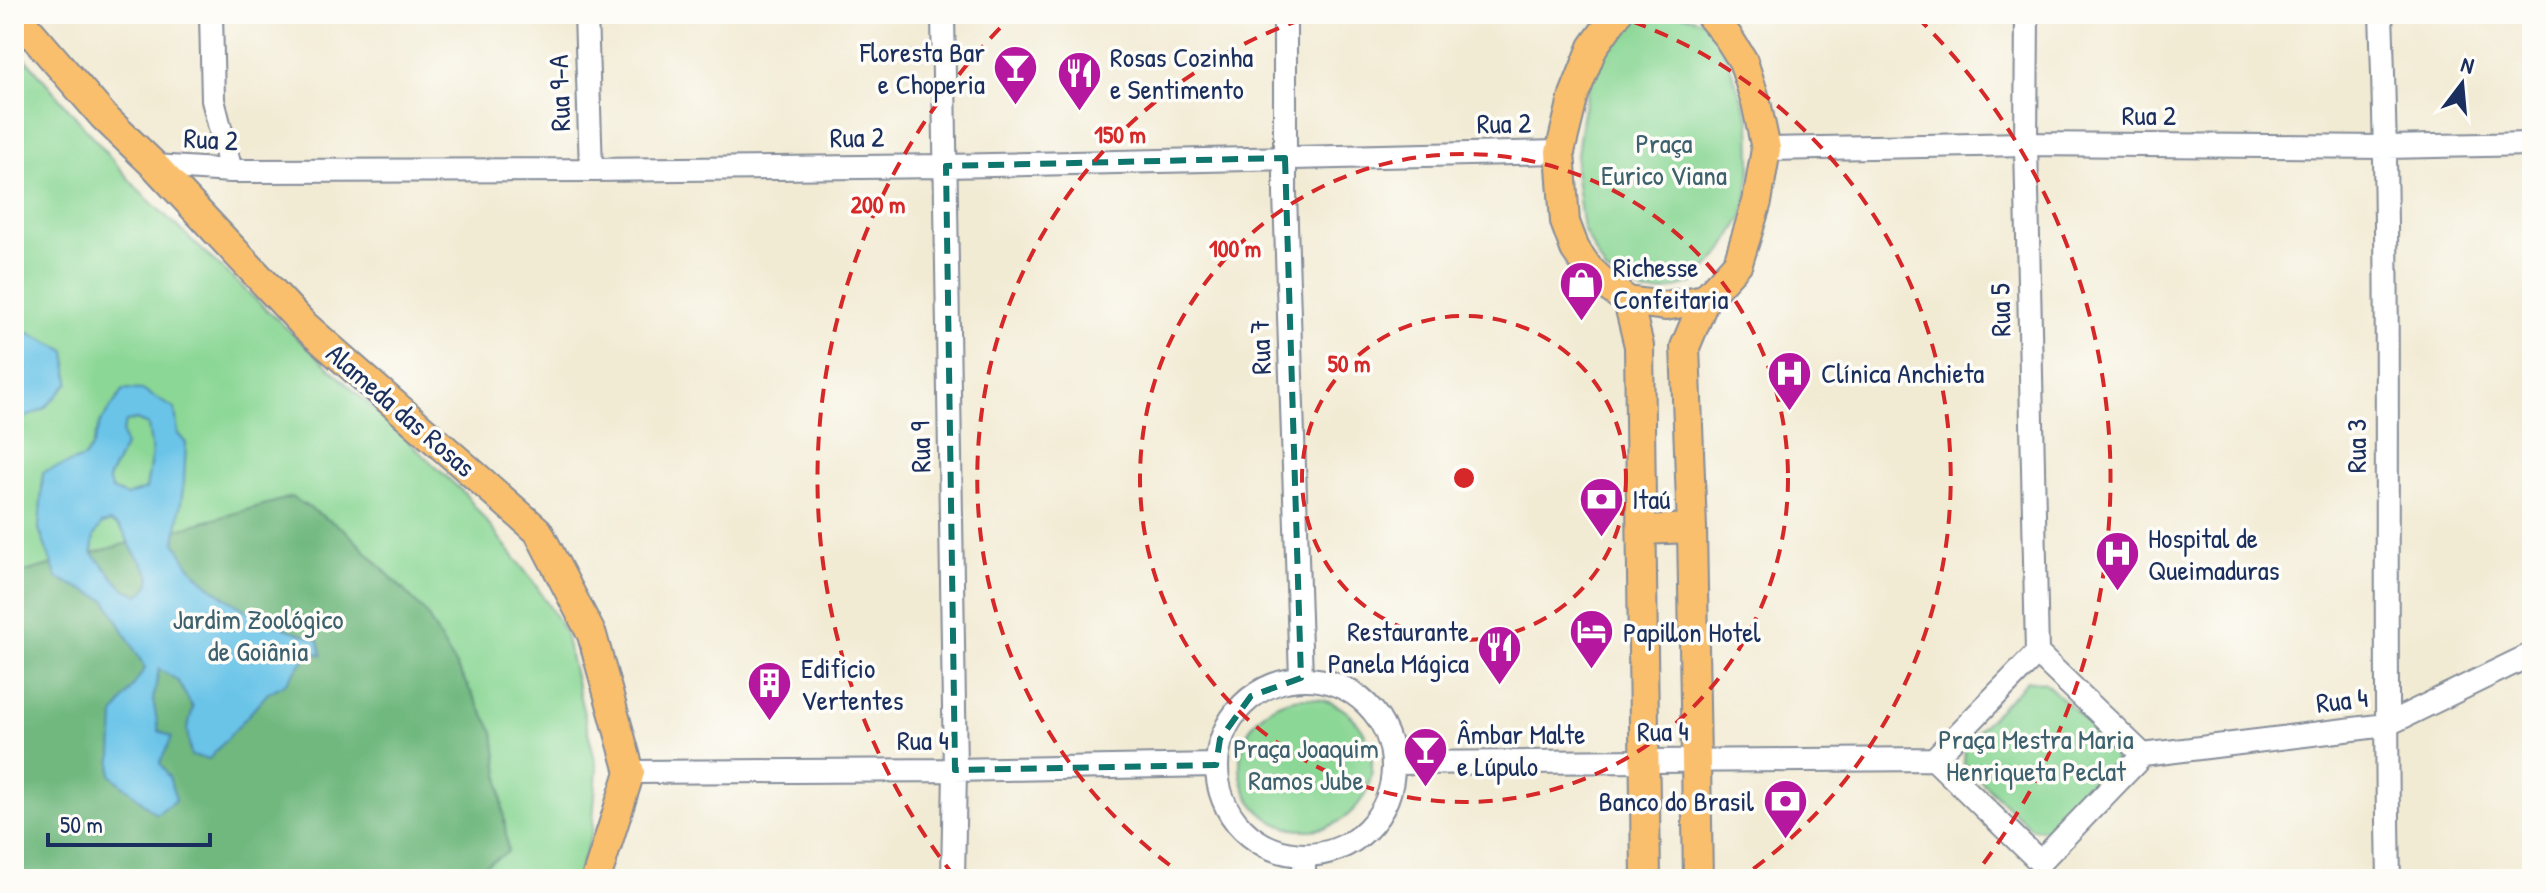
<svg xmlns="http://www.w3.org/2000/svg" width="2546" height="893" viewBox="0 0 2546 893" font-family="'Patrick Hand',sans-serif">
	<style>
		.green { fill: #8bd795; stroke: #53837a; stroke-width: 2 }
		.forest { fill: #70b87e; stroke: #46746e; stroke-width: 2 }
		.water { fill: #6ac4e8; stroke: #427aa3; stroke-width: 2; fill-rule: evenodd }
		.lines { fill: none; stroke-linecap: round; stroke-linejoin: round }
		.minor-casing { stroke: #868d99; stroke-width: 26 }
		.major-casing { stroke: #868d99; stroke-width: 32 }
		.minor { stroke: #fff; stroke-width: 22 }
		.major { stroke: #f9bf6d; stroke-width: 28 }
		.marked { fill: none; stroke: #0f766e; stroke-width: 6; stroke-dasharray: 16 10; stroke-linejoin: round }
		.ring { fill: none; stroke: #d62828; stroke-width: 4; stroke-dasharray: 14 10 }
		.labels { text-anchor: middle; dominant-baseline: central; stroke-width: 7; stroke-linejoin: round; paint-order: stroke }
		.poi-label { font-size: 28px; fill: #1b2f5e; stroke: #fdfcf7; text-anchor: start }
		.street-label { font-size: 28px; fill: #1b2f5e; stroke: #fdfcf7 }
		.park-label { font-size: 28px; fill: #3d616e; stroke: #fdfcf7 }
		.centre { fill: #d62828; stroke: #fdfcf7; stroke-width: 4 }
		.ring-label { font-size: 24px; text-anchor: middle; font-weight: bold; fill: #d62828; stroke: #fdfcf7; stroke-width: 7; stroke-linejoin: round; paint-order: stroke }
	</style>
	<rect width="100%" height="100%" fill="#fdfcf7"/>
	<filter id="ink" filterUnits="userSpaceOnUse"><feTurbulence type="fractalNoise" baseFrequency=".0125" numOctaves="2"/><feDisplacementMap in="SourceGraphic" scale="16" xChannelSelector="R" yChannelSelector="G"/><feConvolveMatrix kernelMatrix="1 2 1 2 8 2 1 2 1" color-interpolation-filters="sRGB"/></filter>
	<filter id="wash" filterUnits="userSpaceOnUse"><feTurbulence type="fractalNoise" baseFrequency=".006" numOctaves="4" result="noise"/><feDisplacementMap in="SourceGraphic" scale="32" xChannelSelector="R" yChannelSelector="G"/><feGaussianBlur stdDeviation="1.8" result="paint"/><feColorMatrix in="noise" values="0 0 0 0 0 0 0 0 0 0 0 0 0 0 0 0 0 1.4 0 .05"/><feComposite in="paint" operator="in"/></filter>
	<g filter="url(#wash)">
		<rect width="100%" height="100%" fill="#f2ebd4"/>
		<!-- green -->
		<path class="green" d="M 1655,14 L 1679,14 L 1703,21 L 1724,50 L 1750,121 L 1751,165 L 1744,215 L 1719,256 L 1692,283 L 1663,292 L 1645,293 L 1606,272 L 1583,229 L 1575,170 L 1582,118 L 1592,71 L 1627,21 Z
			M 14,45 L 140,192 L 465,494 L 535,584 L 564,630 L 597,769 L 592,833 L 576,879 L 14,879 Z
			M 2027,681 L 2044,682 L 2116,749 L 2115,764 L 2050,831 L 2031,828 L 1964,765 L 1965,744 Z
			M1240 764a66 66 0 1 1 132 0a66 66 0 1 1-132 0Z"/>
		<!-- forest -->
		<path class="forest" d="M 292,497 L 345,530 L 425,612 L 494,732 L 508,852 L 460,879 L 14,879 L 14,575 Z"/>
		<!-- water -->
		<path class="water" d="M 14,326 L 66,351 L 69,383 L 44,409 L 14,423 Z
			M 124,389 L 142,390 L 175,409 L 178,434 L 186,443 L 184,482 L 175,542 C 180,551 185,561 192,569 C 225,605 273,625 318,640 L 322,655 L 310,652 L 285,684 L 268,693 L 209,759 L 191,756 L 187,730 L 193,708 L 177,680 L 159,669 L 153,700 L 159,731 L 172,737 L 160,763 L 169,777 L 176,800 L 156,814 L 111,775 L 114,715 L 145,668 L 106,600 L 57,578 L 39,529 L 43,472 L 84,458 L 92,447 L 100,423 ZM 136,420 L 148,425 L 152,453 L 146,489 L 126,496 L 112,490 L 108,479 L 125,446 L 122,432 L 126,422 ZM 110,522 C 127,529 124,538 134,552 C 144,566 162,579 139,595 L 123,588 L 92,553 L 94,536 L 102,524 Z"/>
	</g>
	<g filter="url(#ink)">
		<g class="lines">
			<defs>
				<path id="minor" d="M 211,14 L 213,100 L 231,171
					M 586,14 L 591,170
					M 943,14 L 955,770 L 953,879
					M 1285,14 L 1285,194 L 1301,678
					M 2027,14 L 2026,144 L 2037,653
					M 2381,14 C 2392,302 2383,591 2389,879
					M 1766,149 L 2026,144 L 2386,147 L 2532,144
					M 155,166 L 231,171 L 591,170 L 946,166 L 1560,152
					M 2037,653 L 2143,755 L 2040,862 L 1934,759 Z
					M1217 767a88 88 0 1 1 176 0a88 88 0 1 1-176 0Z
					M 2143,755 L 2386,725 L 2532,654
					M 1393,763 L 1934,759
					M 630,772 L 955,770 L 1216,765
					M 1304,855 L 1304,879"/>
				<path id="major" d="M 15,14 L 104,117 L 155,166 L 303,324 L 538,531 L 592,635 L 630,772 L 596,879
					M 1617,14 L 1593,47 L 1574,95 L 1560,152 L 1565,222 L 1575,249 L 1588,268 L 1608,287 L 1628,301 L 1665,306 L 1705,299 L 1738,263 L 1757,202 L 1766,149 L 1756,102 L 1743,61 L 1728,37 L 1709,14
					M 1628,301 L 1639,346 L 1646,879
					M 1642,530 L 1692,528
					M 1698,879 L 1692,528 L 1685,347 L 1705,299"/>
			</defs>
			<!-- minor casing -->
			<use href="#minor" class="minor-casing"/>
			<!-- major casing -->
			<use href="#major" class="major-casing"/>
			<!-- minor -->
			<use href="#minor" class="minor"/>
			<!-- major -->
			<use href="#major" class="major"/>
		</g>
	</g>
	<!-- marked area -->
	<path class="marked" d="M 1285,158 L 1301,678 L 1251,696 L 1220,739 L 1216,765 L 955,770 L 946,166 Z"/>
	<!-- distance rings -->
	<g class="ring">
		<circle cx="1464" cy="478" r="162"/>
		<circle cx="1464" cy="478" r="324"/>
		<path d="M1189 879A486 486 0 0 1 1318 14M1610 14A486 486 0 0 1 1739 879"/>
		<path d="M954 876A647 647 0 0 1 1011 17M1917 17A647 647 0 0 1 1974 876"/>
	</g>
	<!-- icons -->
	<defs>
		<symbol id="bar-pin" viewBox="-11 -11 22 30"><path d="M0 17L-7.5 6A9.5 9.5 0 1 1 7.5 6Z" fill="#b5179e" stroke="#fdfcf7"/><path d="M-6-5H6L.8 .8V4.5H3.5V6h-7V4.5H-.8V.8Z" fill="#fff"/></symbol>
		<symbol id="restaurant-pin" viewBox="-11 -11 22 30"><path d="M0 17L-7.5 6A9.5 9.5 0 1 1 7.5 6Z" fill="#b5179e" stroke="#fdfcf7"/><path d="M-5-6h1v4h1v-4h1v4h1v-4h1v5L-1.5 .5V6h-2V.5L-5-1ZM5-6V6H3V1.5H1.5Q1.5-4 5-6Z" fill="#fff"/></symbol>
		<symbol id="shop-pin" viewBox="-11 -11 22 30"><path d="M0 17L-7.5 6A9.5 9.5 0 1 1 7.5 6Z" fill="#b5179e" stroke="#fdfcf7"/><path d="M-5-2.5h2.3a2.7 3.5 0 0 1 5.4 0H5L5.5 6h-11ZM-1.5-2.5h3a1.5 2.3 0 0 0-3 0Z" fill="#fff"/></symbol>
		<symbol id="hospital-pin" viewBox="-11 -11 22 30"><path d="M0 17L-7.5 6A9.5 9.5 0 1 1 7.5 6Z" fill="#b5179e" stroke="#fdfcf7"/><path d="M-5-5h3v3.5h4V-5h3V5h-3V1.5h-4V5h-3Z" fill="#fff"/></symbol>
		<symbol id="bank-pin" viewBox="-11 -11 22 30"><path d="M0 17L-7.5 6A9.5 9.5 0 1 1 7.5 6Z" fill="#b5179e" stroke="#fdfcf7"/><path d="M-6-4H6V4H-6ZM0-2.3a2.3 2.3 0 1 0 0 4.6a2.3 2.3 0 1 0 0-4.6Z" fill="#fff"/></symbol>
		<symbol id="hotel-pin" viewBox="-11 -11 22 30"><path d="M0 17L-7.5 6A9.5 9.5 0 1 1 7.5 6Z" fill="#b5179e" stroke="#fdfcf7"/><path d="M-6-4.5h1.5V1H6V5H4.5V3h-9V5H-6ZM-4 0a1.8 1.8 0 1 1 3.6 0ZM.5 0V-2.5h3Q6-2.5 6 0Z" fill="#fff"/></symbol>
		<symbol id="building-pin" viewBox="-11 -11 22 30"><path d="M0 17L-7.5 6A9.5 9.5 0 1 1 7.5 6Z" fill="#b5179e" stroke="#fdfcf7"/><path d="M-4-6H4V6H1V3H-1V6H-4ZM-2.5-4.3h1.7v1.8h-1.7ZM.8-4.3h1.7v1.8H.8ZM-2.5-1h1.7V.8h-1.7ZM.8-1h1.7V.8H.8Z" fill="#fff"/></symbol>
	</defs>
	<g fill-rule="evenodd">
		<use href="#bar-pin" x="990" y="42" width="51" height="69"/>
		<use href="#restaurant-pin" x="1054" y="48" width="51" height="69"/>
		<use href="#shop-pin" x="1556" y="258" width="51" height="69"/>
		<use href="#hospital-pin" x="1764" y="348" width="51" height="69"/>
		<use href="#bank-pin" x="1576" y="474" width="51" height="69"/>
		<use href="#hospital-pin" x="2092" y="528" width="51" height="69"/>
		<use href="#hotel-pin" x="1566" y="606" width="51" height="69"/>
		<use href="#restaurant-pin" x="1474" y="622" width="51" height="69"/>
		<use href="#building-pin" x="744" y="658" width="51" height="69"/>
		<use href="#bar-pin" x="1400" y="724" width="51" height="69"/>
		<use href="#bank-pin" x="1760" y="776" width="51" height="69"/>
	</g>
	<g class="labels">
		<!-- poi labels -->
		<g class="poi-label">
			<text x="985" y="52" text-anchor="end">Floresta Bar<tspan x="985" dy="32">e Choperia</tspan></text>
			<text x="1110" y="57">Rosas Cozinha<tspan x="1110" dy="32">e Sentimento</tspan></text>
			<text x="1613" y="267">Richesse<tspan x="1613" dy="32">Confeitaria</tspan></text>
			<text x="1821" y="373">Clínica Anchieta</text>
			<text x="1632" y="499">Itaú</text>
			<text x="2148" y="538">Hospital de<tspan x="2148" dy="32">Queimaduras</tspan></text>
			<text x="1469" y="631" text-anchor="end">Restaurante<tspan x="1469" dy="32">Panela Mágica</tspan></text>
			<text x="1623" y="632">Papillon Hotel</text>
			<text x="801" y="668">Edifício<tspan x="801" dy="32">Vertentes</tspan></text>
			<text x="1457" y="734">Âmbar Malte<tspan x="1457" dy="32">e Lúpulo</tspan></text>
			<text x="1754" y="801" text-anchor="end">Banco do Brasil</text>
		</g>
		<!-- street labels -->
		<g class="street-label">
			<text transform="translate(559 93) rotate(-92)">Rua 9-A</text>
			<text x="2149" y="115">Rua 2</text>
			<text transform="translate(1504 123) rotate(-1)">Rua 2</text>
			<text transform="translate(857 137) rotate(-1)">Rua 2</text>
			<text transform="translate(211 139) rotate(3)">Rua 2</text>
			<text transform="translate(2000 310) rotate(-91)">Rua 5</text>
			<text transform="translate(1260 347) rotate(-92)">Rua 7</text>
			<text transform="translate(401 410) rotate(41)">Alameda das Rosas</text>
			<text transform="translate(2356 446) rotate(-90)">Rua 3</text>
			<text transform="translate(920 447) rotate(-91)">Rua 9</text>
			<text transform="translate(2342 700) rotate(-7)">Rua 4</text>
			<text transform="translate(1663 731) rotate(-1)">Rua 4</text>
			<text x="923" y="740">Rua 4</text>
		</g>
		<!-- park labels -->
		<g class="park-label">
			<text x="1664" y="143">Praça<tspan x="1664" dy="32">Eurico Viana</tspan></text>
			<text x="258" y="619">Jardim Zoológico<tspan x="258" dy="32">de Goiânia</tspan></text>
			<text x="2036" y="739">Praça Mestra Maria<tspan x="2036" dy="32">Henriqueta Peclat</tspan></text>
			<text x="1306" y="748">Praça Joaquim<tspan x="1306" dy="32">Ramos Jube</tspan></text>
		</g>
	</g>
	<circle cx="1464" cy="478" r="12" class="centre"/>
	<g class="ring-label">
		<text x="1120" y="143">150 m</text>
		<text x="878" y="213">200 m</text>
		<text x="1235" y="257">100 m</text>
		<text x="1349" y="372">50 m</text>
	</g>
	<!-- margin -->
	<rect width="2546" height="893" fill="none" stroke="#fdfcf7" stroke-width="48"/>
	<!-- north arrow -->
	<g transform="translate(2462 84) rotate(16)" stroke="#fdfcf7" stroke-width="6" paint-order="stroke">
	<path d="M0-6L14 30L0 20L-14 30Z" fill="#1b2f5e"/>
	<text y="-12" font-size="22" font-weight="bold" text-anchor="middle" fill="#1b2f5e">N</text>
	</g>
	<!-- scale -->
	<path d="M48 833v12h162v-12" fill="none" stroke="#1b2f5e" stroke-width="4"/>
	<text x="60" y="833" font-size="24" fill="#1b2f5e" stroke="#fdfcf7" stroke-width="6" paint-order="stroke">50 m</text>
</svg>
